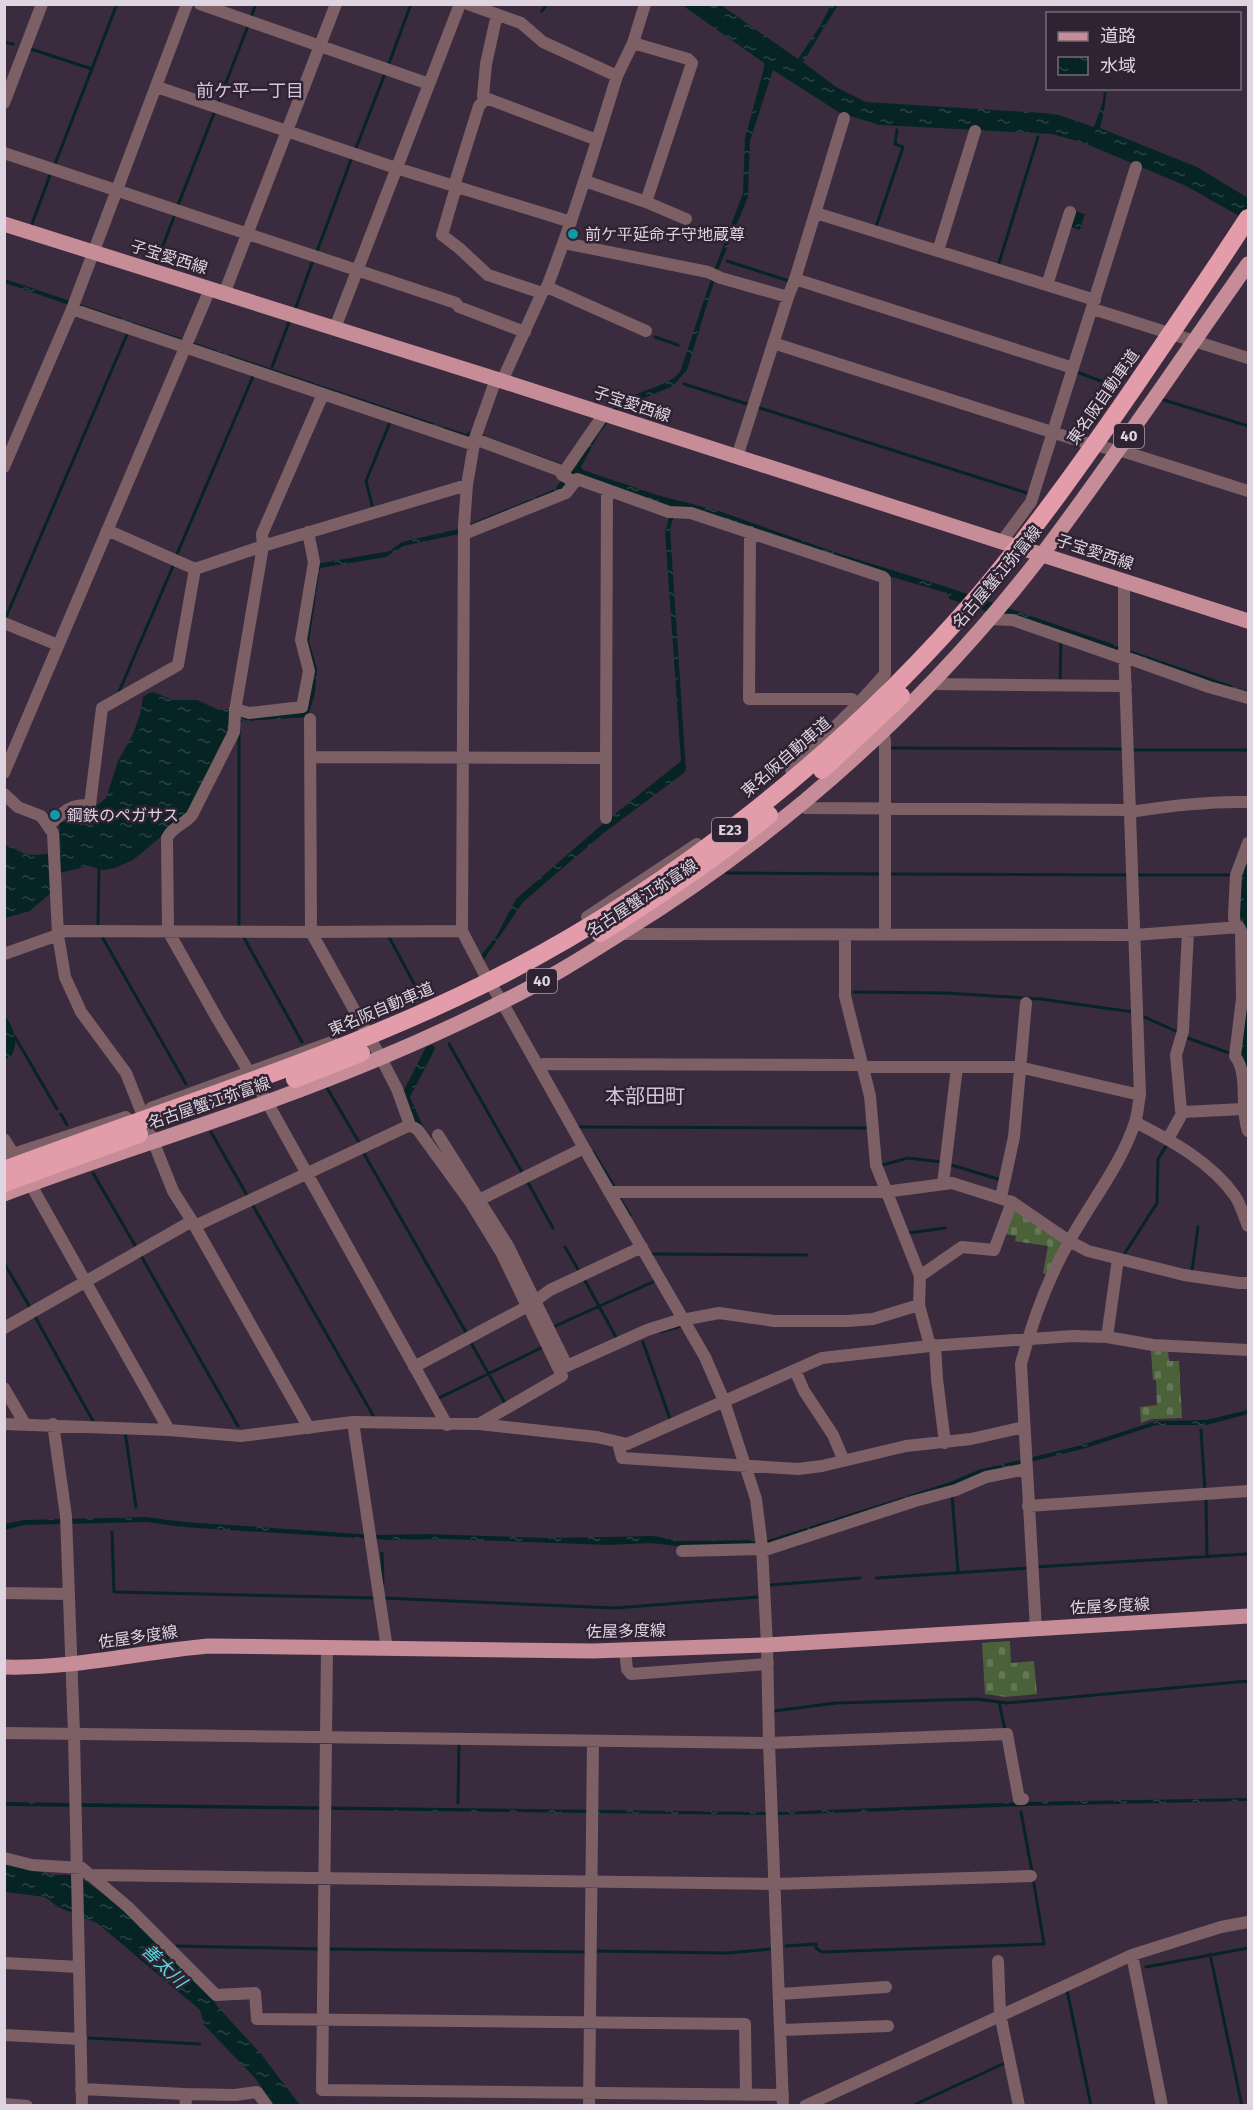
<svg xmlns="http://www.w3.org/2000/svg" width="1253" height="2110" viewBox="0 0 1253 2110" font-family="'Fira Sans','Noto Sans JP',sans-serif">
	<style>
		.cemetery { fill: url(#cemetery-stones) }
		.water { fill: url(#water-ripples) }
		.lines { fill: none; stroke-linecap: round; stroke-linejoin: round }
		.stream { stroke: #072424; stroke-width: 3 }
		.minor { stroke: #7d6065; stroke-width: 12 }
		.major { stroke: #c68c97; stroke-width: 15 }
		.highway-bridge { stroke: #e39daa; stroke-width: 18 }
		.culture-dot { fill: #0f9aa8; stroke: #2f2233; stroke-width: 2 }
		.labels { text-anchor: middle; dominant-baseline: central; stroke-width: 5; stroke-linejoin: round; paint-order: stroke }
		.shield { fill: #2f2233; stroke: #aa9fac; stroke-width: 1.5 }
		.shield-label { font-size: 15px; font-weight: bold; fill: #ded5e0 }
		.poi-label { font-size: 16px; fill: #ded5e0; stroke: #2f2233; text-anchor: start }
		.street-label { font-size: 16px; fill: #ded5e0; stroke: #2f2233 }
		.neighbourhood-label { font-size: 18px; fill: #d5c4da; stroke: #2f2233 }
		.water-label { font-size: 18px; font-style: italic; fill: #54d9d9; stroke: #2f2233 }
		.quarter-label { font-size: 20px; fill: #d5c4da; stroke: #2f2233 }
	</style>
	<defs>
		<pattern id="cemetery-stones" width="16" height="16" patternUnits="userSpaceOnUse" patternTransform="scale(1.5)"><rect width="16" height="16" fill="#4a613a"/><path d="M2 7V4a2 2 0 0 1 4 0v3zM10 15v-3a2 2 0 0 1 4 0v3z" fill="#647756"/></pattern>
		<pattern id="water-ripples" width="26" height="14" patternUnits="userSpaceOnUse" patternTransform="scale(1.5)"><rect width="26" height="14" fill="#072424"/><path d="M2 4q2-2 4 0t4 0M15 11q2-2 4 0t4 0" fill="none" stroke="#2b4344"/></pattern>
	</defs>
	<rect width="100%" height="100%" fill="#3a2c3e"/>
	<!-- cemetery -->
	<path class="cemetery" d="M 1016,1208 L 1063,1244 L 1047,1275 L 1043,1273 L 1048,1246 L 1015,1241 L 1016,1236 L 1004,1234 Z
		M 1151,1351 L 1168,1351 L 1169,1361 L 1179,1361 L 1182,1418 L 1152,1419 L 1141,1423 L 1140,1407 L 1157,1405 L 1156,1380 L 1153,1380 Z
		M 1010,1641 L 1011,1663 L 1034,1661 L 1037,1694 L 1006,1697 L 985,1694 L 982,1643 Z"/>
	<!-- water -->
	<path class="water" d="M 682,5 L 721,5 L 798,59 L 820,26 L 831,5 L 838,5 L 803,62 L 836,87 L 866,102 L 1044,113 L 1059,115 L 1094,127 L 1103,101 L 1104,89 L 1107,89 L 1104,111 L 1100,128 L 1197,167 L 1248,198 L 1248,221 L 1186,186 L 1084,143 L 1052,134 L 880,125 L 840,113 L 773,70 L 750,141 L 748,197 L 717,272 L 687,370 L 673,386 L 618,409 L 598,435 L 581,467 L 583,470 L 657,495 L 719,511 L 840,554 L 950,588 L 1248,691 L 1248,697 L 949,599 L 947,593 L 885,575 L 693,510 L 674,516 L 670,529 L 686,770 L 684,773 L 605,832 L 523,902 L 483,961 L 479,958 L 497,935 L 516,899 L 605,822 L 681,761 L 665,532 L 670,514 L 577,476 L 566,490 L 459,534 L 403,546 L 386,557 L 320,568 L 309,641 L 317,669 L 315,693 L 308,717 L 231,722 L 227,727 L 228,735 L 186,816 L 133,860 L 115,868 L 103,870 L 89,866 L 64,872 L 52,873 L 53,891 L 30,911 L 5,918 L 5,844 L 25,854 L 33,855 L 61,853 L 59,822 L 64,822 L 70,817 L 93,809 L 106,798 L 118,761 L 132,736 L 140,715 L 143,697 L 147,694 L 153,692 L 173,700 L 197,700 L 219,710 L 228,709 L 238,717 L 304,713 L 310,691 L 304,641 L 316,564 L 390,551 L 402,542 L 458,529 L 555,489 L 563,478 L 470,436 L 466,437 L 69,305 L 5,283 L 5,279 L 466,434 L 470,431 L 480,434 L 565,465 L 576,466 C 589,445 601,415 622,401 C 638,391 669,386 680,372 L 713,273 L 743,193 L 745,138 L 764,68 L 764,63 Z
		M 1075,211 L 1085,214 L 1080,230 L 1070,227 Z
		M 1248,852 L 1248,1118 L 1238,1055 L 1248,970 L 1246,928 L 1237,914 L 1239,875 Z
		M 4,1015 C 14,1027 19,1041 12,1055 L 5,1060 Z
		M 431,1045 L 435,1047 L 434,1051 L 410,1097 L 422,1124 L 477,1202 L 534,1306 L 569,1378 L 566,1376 L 503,1251 L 412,1119 L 402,1094 L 426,1047 Z
		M 1248,1410 L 1248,1414 L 1207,1425 L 1156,1425 L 1086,1448 L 990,1472 L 964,1483 L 769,1545 L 685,1547 L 650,1543 L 608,1545 L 447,1539 L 390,1540 L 182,1527 L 147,1522 L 24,1525 L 5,1530 L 4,1524 L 24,1520 L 146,1517 L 185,1522 L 375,1535 L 429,1534 L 546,1538 L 654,1536 L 680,1541 L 768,1540 L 950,1482 L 978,1470 L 1078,1446 L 1156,1421 L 1206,1420 Z
		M 1248,1798 L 1248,1801 L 1027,1806 L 778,1815 L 778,1812 L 1026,1802 Z
		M 5,1802 L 70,1803 L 767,1812 L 767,1815 L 5,1806 Z
		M 5,1863 L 53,1875 L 72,1875 L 80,1877 L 113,1901 L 200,1982 L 218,2007 L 261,2054 L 300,2105 L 274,2105 L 254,2077 L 204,2025 L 200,2010 L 97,1923 L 58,1907 L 45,1897 L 5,1892 Z"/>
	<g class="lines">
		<!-- stream -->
		<path class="stream" d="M 542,11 L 547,4
			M 251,17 L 256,4
			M 4,42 L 13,44
			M 31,49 L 92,69
			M 388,66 L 411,4
			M 218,103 L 248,26
			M 356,148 L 386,71
			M 55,164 L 117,4
			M 178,205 L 215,111
			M 32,224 L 50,175
			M 876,227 L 903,147 L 895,144 L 897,130
			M 316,254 L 352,157
			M 727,261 L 789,281
			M 156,263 L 174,217
			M 998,266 L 1038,137
			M 296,307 L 312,263
			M 655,337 L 678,345
			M 272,367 L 289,322
			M 1077,372 L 1114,386
			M 684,384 L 750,405
			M 1164,400 L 1248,426
			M 757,407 L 1030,494
			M 372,505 L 366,481 L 391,420
			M 177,554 L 254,374
			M 6,617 L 128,332
			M 1060,682 L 1061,640
			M 118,694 L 173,566
			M 888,748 L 1124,749
			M 1132,750 L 1248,750
			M 727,873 L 881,874
			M 888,874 L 1128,875
			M 1138,875 L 1231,875
			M 98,927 L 99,866
			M 239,927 L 239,731
			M 101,935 L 186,1084
			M 388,935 L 418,991
			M 243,936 L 302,1042
			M 854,992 L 945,993 L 1041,999 L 1133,1012
			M 1142,1016 L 1180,1033
			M 15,1037 L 57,1109
			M 1185,1037 L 1232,1054
			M 449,1044 L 523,1174
			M 327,1088 L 360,1144
			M 61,1114 L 67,1125
			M 578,1127 L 869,1128
			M 211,1132 L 248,1197
			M 363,1152 L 467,1334
			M 593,1152 L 614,1186
			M 948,1164 L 1001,1180
			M 879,1166 L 908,1158 L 942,1162
			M 93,1173 L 136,1247
			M 527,1181 L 553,1228
			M 619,1197 L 630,1215
			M 251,1202 L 374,1417
			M 908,1233 L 945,1228
			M 565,1247 L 579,1271
			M 140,1254 L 238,1426
			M 652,1254 L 807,1255
			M 1123,1256 L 1157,1203 L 1158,1159 L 1168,1143
			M 4,1263 L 31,1309
			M 1190,1271 L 1192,1271 L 1198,1227
			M 583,1277 L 617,1339
			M 34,1315 L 93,1421
			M 553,1327 L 655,1281
			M 660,1332 L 681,1326
			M 470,1341 L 506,1405
			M 643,1342 L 670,1419
			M 437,1399 L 543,1347
			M 1201,1430 L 1205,1491
			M 125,1431 L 136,1507
			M 952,1495 L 958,1572
			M 1206,1498 L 1207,1556
			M 112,1532 L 114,1592 L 375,1598
			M 382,1553 L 383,1583
			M 1035,1567 L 1248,1554
			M 876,1578 L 1029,1568
			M 770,1585 L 860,1578
			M 383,1598 L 615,1608 L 758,1597
			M 999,1702 L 1005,1730
			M 774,1711 L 836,1703 L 977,1699 L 1007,1703 L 1248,1681
			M 458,1803 L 459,1742
			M 1021,1812 L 1032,1872
			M 177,1946 L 320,1949
			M 786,1946 L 816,1944 L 816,1948 L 822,1952 L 1044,1944 L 1033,1878
			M 327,1949 L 586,1952
			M 594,1951 L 727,1953 L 771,1949
			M 1210,1954 L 1242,2106
			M 1146,1967 L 1248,1948
			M 1067,1990 L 1091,2106
			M 89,2038 L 200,2044
			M 916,2104 L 1005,2063"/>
		<!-- minor -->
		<path class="minor" d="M 200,4 L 429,84
			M 468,4 L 521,23 L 543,42 L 617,76 C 595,147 574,217 547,287 L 542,293 L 502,381
			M 633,43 L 688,59 L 692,63 L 646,202
			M 617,76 L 633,43 L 645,4
			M 157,87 L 396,168 L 571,222
			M 486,98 L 483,96 L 486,64 L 497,14
			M 4,103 L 42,4
			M 4,153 L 456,303 L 459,307 L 525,332
			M 585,181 L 646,202 L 686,219
			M 454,186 L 479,106 L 486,98 L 597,140
			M 456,187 L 442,235 L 459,248 L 488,275 L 542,293
			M 816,213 L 1095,300
			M 564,243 L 708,272 L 721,278 L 788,297
			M 938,251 L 975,131
			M 795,279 L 1073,368
			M 1047,285 L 1070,212
			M 547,287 L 646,331
			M 224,294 L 336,4
			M 72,309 L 474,445
			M 1093,309 L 1248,358
			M 335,328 L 460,4
			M 773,343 L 1083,442 L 1118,451
			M 496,379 L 475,438 L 467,485 L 464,525 L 462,931 L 485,975 L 502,1002 L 584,1148 L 705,1357 L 724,1401 L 756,1499 L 762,1547 L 767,1645 L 769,1743 L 783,2106
			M 323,394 L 262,534 L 263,546 L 235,711 L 234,732 L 192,815 C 185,824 172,827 167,838 L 168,931 L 218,1020 L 267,1102 L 447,1425
			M 475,439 L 564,472 L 562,475 L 573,481
			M 1119,450 L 1248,491
			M 737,457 L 788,297 L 795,279 L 844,118
			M 4,467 L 72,309 L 187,4
			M 564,472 L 604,414
			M 107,530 L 195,569 L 263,546 L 467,485
			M 750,532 L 749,699 L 852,699 L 857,705
			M 464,534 L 566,493 L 577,479 L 669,512 L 691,513 L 883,577 L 885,579 L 885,674 L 857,705 L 791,770
			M 1002,541 L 1031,502 L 1136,167
			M 988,619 L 1013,620 L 1125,659
			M 4,623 L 58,645
			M 1125,657 L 1209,687 L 1248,698
			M 929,684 L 1126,686
			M 235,709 L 249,713 L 302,707 L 309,671 L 301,640 L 314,562 L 308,532
			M 310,719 L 311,932 L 381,1058 L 397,1089 L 410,1125 L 418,1130 L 471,1203 L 501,1252 L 527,1306
			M 883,731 L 885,741 L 885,934
			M 310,757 L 606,758 L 607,490
			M 606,758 L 606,818
			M 4,773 L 210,289
			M 4,794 L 18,807 L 41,816 L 53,833 L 58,935 L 65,977 L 81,1012 L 126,1073 L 173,1191 L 192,1221 L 309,1428
			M 802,805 L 806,808 L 1130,810
			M 1130,812 C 1170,806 1208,801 1248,802
			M 49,825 C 64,812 69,804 90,805 L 102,708 L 178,665 L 195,569
			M 587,917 L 697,844
			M 1235,928 L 1234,915 L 1236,875 L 1248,843
			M 1188,931 L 1183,1031 L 1176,1055 L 1181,1111 L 1183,1112 L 1243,1109
			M 620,934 L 1135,935 L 1239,927 L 1241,931 L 1242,999 L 1235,1056 C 1250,1076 1239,1107 1248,1131
			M 845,935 L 845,996 L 870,1096 L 876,1165 L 920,1276 L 919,1305 L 930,1346
			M 4,954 L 58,935 L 65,931 L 311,932 L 462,931
			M 538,1066 L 544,1064 L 862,1065
			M 862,1067 L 1019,1067 L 1140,1095
			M 151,1108 L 332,1042
			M 1135,1122 C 1172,1141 1211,1162 1235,1196 C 1241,1205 1244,1217 1248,1226
			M 438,1135 L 508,1246 L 567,1366
			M 4,1139 L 17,1160
			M 1168,1139 L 1183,1112
			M 4,1157 L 126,1117
			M 27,1178 L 169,1430
			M 943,1184 L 957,1067
			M 609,1192 L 885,1192 L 952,1183 L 1012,1202 L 1069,1241 L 1088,1251 L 1184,1275 L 1239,1283 L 1248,1283
			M 1001,1197 L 1014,1137 L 1026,1003
			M 475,1202 L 584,1148
			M 195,1226 L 410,1125
			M 920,1276 L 962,1247 L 994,1250 L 1012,1202
			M 682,1320 L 719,1313 L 774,1321 L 848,1321 L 873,1319 L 919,1305
			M 4,1328 L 192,1221
			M 1107,1337 L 1118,1259
			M 935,1345 L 937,1379 L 945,1443
			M 414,1367 L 528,1306 L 550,1290 L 642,1247
			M 560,1369 L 647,1330 L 682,1319
			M 795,1370 L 804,1391 L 833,1435 L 844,1461
			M 4,1388 L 25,1424
			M 353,1422 L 387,1649
			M 4,1424 L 169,1430 L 241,1436 L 353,1422 L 479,1424 L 597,1437 L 627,1444 L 822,1358 L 930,1346 L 1073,1336 L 1107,1337 L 1153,1345 L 1248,1350
			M 53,1424 L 66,1516 L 74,1734 L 82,2106
			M 479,1424 L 562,1376 L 528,1306
			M 621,1443 L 619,1447 L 622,1458 L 798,1469 L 822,1466 L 906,1446 L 971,1439 L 1024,1427
			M 1028,1506 L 1248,1491
			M 682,1551 L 762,1549
			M 762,1551 L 915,1501 L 956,1490 L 986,1477 L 1026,1469
			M 4,1593 L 68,1594
			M 1036,1629 L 1021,1364 C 1032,1322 1048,1278 1070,1240 C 1091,1202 1122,1163 1135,1122 C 1138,1114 1138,1104 1140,1095 L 1124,645 L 1124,581
			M 327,1649 L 322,2090 L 783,2095
			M 625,1650 L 627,1669 L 631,1674 L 768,1664
			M 4,1733 L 769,1743 L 1007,1734 L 1019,1799 L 1023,1799
			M 4,1858 L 32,1865 L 82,1868 L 128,1907 L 216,1995 L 255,1993 L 257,2019 L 745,2024 L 746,2095
			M 89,1875 L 775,1884 L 1031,1876
			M 1132,1955 L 1162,2106
			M 998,1961 L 1000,2014 L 1019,2106
			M 4,1963 L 79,1967
			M 780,1994 L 886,1987
			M 781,2030 L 888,2026
			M 4,2035 L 81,2039
			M 81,2089 L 185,2094 L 186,2106
			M 185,2094 L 235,2095 L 257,2092 L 267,2106
			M 4,2104 L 27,2106
			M 589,2106 L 593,1741
			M 805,2106 L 1132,1955 L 1221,1927 L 1248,1922"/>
		<!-- major -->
		<path class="major" d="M 4,224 L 502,381 L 1248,621
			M 4,1194 C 92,1161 182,1133 270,1101 C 350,1072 429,1039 506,1000 C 547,980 585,956 623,932 C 786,831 927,704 1044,552 C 1115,458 1180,360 1248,264
			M 4,1667 C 73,1669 140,1652 208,1646 L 593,1651 L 767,1645 L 1248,1616"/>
		<!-- highway-bridge -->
		<path class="highway-bridge" d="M 822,770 L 901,696
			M 600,933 C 659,896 715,858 769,815
			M 295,1079 L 361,1053
			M 4,1170 C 164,1110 327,1061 480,986 C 667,894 845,752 980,594 C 1036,528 1086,457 1135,386 C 1173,330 1211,275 1248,218
			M 4,1183 L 139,1134"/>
	</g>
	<!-- markers -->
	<g class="culture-dot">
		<circle cx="573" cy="234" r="6"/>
		<circle cx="55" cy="815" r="6"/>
	</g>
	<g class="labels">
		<!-- shield labels -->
		<g class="shield">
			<rect x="1114" y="424" width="30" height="24" rx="4.5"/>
			<rect x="712" y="818" width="36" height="24" rx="4.5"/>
			<rect x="527" y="969" width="30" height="24" rx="4.5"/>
		</g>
		<g class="shield-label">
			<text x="1129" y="436">40</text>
			<text x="730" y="830">E23</text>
			<text x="542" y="981">40</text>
		</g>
		<!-- poi labels -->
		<g class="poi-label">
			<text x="585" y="234">前ケ平延命子守地蔵尊</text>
			<text x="67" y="815">鋼鉄のペガサス</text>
		</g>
		<!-- street labels -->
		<g class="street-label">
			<text transform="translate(169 257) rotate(17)">子宝愛西線</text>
			<text transform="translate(1103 397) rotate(-55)">東名阪自動車道</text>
			<text transform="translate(632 404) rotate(18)">子宝愛西線</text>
			<text transform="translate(1095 552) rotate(18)">子宝愛西線</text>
			<text transform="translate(997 577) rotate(-50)">名古屋蟹江弥富線</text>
			<text transform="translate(786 757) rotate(-41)">東名阪自動車道</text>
			<text transform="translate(642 898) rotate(-33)">名古屋蟹江弥富線</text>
			<text transform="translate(381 1009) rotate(-23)">東名阪自動車道</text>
			<text transform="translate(209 1103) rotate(-19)">名古屋蟹江弥富線</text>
			<text transform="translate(1110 1606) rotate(-3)">佐屋多度線</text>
			<text transform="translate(626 1631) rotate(-1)">佐屋多度線</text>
			<text transform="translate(138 1637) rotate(-8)">佐屋多度線</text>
		</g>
		<!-- neighbourhood labels -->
		<g class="neighbourhood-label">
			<text x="250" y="91">前ケ平一丁目</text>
		</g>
		<!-- water labels -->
		<g class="water-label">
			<text transform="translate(164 1966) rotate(44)">善太川</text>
		</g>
		<!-- quarter labels -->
		<g class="quarter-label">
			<text x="645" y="1096">本部田町</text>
		</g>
	</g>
	<!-- border -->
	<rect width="1253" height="2110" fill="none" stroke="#ded5e0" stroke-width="12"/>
	<!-- legend -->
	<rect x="1046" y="12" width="195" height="78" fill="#2f2233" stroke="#756a78" stroke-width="1.5"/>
	<rect x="1058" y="32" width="30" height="9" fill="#c68c97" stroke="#756a78" stroke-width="1.5"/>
	<text x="1100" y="42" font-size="18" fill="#ded5e0">道路</text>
	<rect x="1058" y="57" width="30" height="18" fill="url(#water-ripples)" stroke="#756a78" stroke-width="1.5"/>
	<text x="1100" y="72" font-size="18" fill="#ded5e0">水域</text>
</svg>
